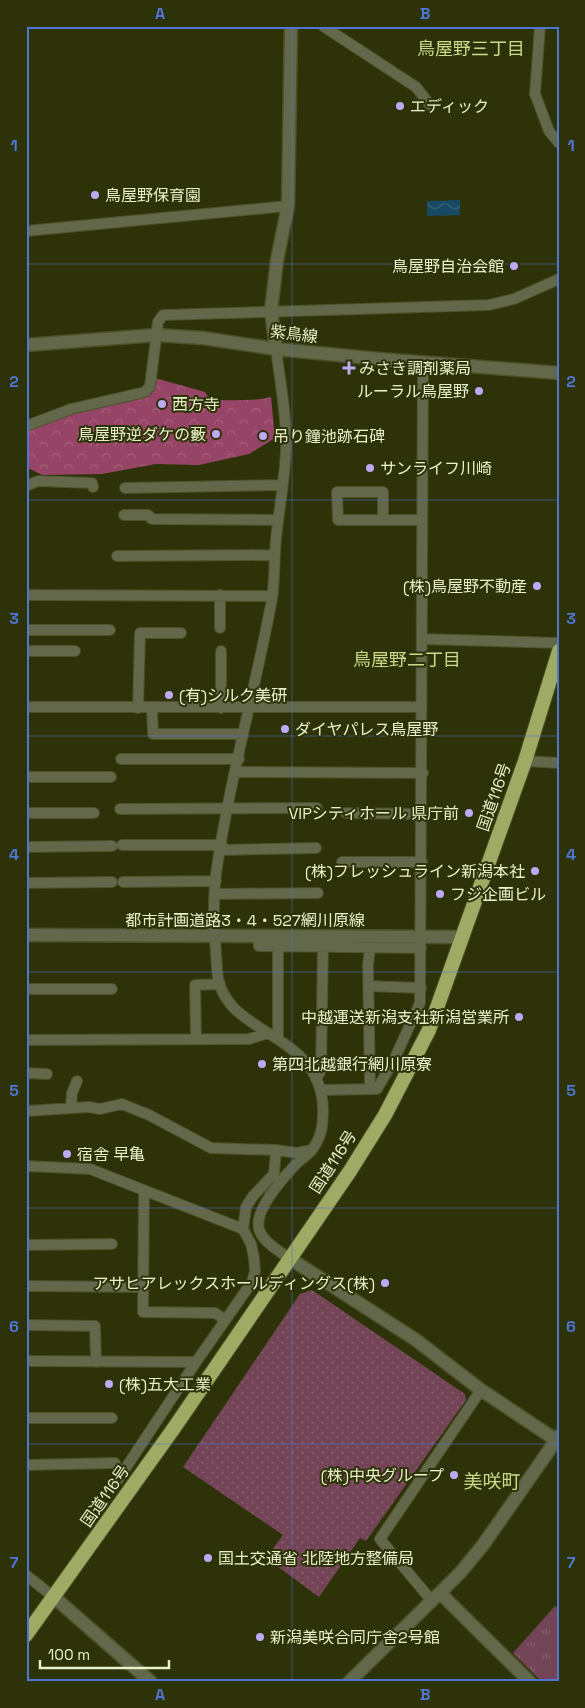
<svg xmlns="http://www.w3.org/2000/svg" width="585" height="1708" viewBox="0 0 585 1708" font-family="'Space Grotesk','Noto Sans JP',sans-serif">
	<style>
		.grass { fill: url(#grass-dots) }
		.forest { fill: url(#forest-crowns) }
		.park { fill: url(#park-tufts) }
		.water { fill: url(#water-waves) }
		.lines { fill: none; stroke-linecap: round; stroke-linejoin: round }
		.minor-casing { stroke: #4b5027; stroke-width: 12 }
		.tertiary-casing { stroke: #4b5027; stroke-width: 15 }
		.trunk-casing { stroke: #4b5027; stroke-width: 16 }
		.minor { stroke: #626849; stroke-width: 10 }
		.tertiary { stroke: #626849; stroke-width: 12 }
		.trunk { stroke: #9fab64; stroke-width: 14 }
		.grid { fill: none; stroke: #5076d4; stroke-width: 1; stroke-opacity: 0.55 }
		.poi-dot { fill: #bea9f5; stroke: #2d3208; stroke-width: 2 }
		.labels { text-anchor: middle; dominant-baseline: central; stroke-width: 4; stroke-linejoin: round; paint-order: stroke }
		.poi-label { font-size: 16px; fill: #e8f0c9; stroke: #2d3208; text-anchor: start }
		.street-label { font-size: 16px; fill: #e8f0c9; stroke: #2d3208 }
		.neighbourhood-label { font-size: 18px; fill: #cbd98a; stroke: #2d3208 }
		.quarter-label { font-size: 19px; fill: #cbd98a; stroke: #2d3208 }
		.neatline { fill: none; stroke: #5076d4; stroke-width: 2 }
		.grid-label { font-size: 16px; text-anchor: middle; font-weight: bold; fill: #5076d4 }
	</style>
	<defs>
		<pattern id="grass-dots" width="8" height="8" patternUnits="userSpaceOnUse" patternTransform="scale(1.25)"><rect width="8" height="8" fill="#734455"/><path d="M2 2h.1M6 6h.1" fill="none" stroke="#875f6c" stroke-width="1.8" stroke-linecap="round"/></pattern>
		<pattern id="forest-crowns" width="20" height="18" patternUnits="userSpaceOnUse" patternTransform="scale(1.25)"><rect width="20" height="18" fill="#964566"/><path d="M2 6a3 3 0 1 1 6 0M12 15a3 3 0 1 1 6 0" fill="none" stroke="#a5607b"/></pattern>
		<pattern id="park-tufts" width="24" height="20" patternUnits="userSpaceOnUse" patternTransform="scale(1.25)"><rect width="24" height="20" fill="#734455"/><path d="M3 7l-1-3M5 7V3M7 7l1-3M15 17l-1-3M17 17v-4M19 17l1-3" fill="none" stroke="#875f6c"/></pattern>
		<pattern id="water-waves" width="16" height="10" patternUnits="userSpaceOnUse" patternTransform="scale(1.25)"><rect width="16" height="10" fill="#184964"/><path d="M0 5q4-4 8 0t8 0" fill="none" stroke="#3a6479"/></pattern>
	</defs>
	<rect width="100%" height="100%" fill="#2d3208"/>
	<!-- grass -->
	<path class="grass" d="M 312,1290 L 465,1394 L 466,1400 L 366,1541 L 360,1538 L 319,1597 L 266,1558 L 283,1535 L 183,1467 L 300,1294 Z"/>
	<!-- forest -->
	<path class="forest" d="M 155,378 L 205,392 L 211,401 C 231,399 252,402 271,397 L 275,438 L 249,454 L 199,465 L 156,464 L 102,474 L 42,475 L 26,467 L 26,432 C 64,412 105,405 146,397 Z"/>
	<!-- park -->
	<path class="park" d="M 555,1606 L 559,1609 L 559,1682 L 542,1682 L 513,1653 Z"/>
	<!-- water -->
	<path class="water" d="M 460,200 L 460,215 L 427,216 L 427,201 Z"/>
	<g class="lines">
		<defs>
			<path id="minor" d="M 323,26 L 416,87 L 430,105
				M 540,26 L 535,94 L 549,131 L 559,143
				M 26,231 L 288,206
				M 276,349 C 280,381 287,416 286,449 C 285,478 279,509 276,539 C 274,558 275,579 272,599 C 255,691 229,781 216,874 C 212,905 215,938 217,969 C 220,1038 321,1028 323,1109 C 323,1124 322,1135 314,1147 C 310,1154 302,1158 296,1164 C 283,1178 251,1213 260,1232 C 265,1243 279,1251 289,1258
				M 26,426 L 71,409 L 145,392 L 150,386 L 158,322 L 163,315 L 489,305 L 514,299 L 559,279
				M 26,486 L 38,481 L 92,483 L 93,487
				M 125,488 L 282,485
				M 124,515 L 148,515 L 152,519 L 278,520
				M 383,520 L 383,492 L 337,492 L 338,520 L 422,520
				M 117,556 L 275,555
				M 26,595 L 272,596
				M 220,595 L 220,628
				M 26,630 L 110,630
				M 422,639 L 559,643
				M 26,651 L 75,651
				M 221,651 L 221,708
				M 26,707 L 421,707
				M 138,708 L 140,633 L 181,633
				M 152,708 L 153,734 L 243,734
				M 121,759 L 239,759
				M 525,761 L 559,763
				M 236,772 L 423,773
				M 26,777 L 111,777
				M 120,809 L 317,808
				M 26,813 L 94,813
				M 346,813 L 422,814
				M 122,845 L 222,845
				M 26,847 L 112,846
				M 221,850 L 316,848
				M 342,862 L 422,862
				M 123,882 L 216,881
				M 26,883 L 112,882
				M 216,894 L 318,893
				M 258,936 L 259,946 L 421,948
				M 278,946 L 278,1038
				M 370,948 L 368,965 L 370,1089
				M 369,986 L 421,988
				M 26,989 L 112,989
				M 196,1038 L 195,985 L 220,984
				M 26,1040 L 249,1039 L 268,1033
				M 26,1073 L 47,1074
				M 316,1079 L 321,1070 L 323,947
				M 322,1090 L 377,1089 L 393,1062 L 420,1003 L 423,363
				M 71,1108 L 72,1093 L 77,1081
				M 26,1111 L 89,1107 L 100,1109 L 122,1104 L 149,1115 L 211,1148 L 276,1150 L 297,1153 L 312,1150
				M 26,1166 L 90,1169 L 243,1229
				M 144,1190 L 143,1312 L 215,1313 L 225,1320
				M 26,1245 L 112,1244
				M 26,1286 L 143,1287
				M 26,1325 L 95,1326 L 96,1362
				M 26,1361 L 196,1362 L 252,1282 L 255,1271 L 254,1258 L 251,1244 L 243,1229 L 246,1207 L 253,1196 L 274,1174 L 276,1150
				M 26,1418 L 112,1418
				M 26,1465 L 115,1463
				M 113,1487 L 196,1362
				M 26,1575 L 55,1598
				M 432,1601 L 380,1539 L 481,1390"/>
			<path id="tertiary" d="M 26,345 L 156,335 L 203,338 L 276,349 L 379,359 L 559,373
				M 276,349 L 271,311 L 277,260 L 288,206 L 291,26
				M 26,935 L 463,937
				M 289,1258 L 416,1340 L 481,1390 L 556,1440
				M 440,1593 L 530,1682
				M 55,1598 L 151,1682
				M 349,1682 L 460,1573 L 483,1545 L 559,1436"/>
			<path id="trunk" d="M 26,1635 L 174,1428 L 350,1171 L 385,1115 L 429,1030 L 525,761 L 559,651"/>
		</defs>
		<!-- minor casing -->
		<use href="#minor" class="minor-casing"/>
		<!-- tertiary casing -->
		<use href="#tertiary" class="tertiary-casing"/>
		<!-- trunk casing -->
		<use href="#trunk" class="trunk-casing"/>
		<!-- minor -->
		<use href="#minor" class="minor"/>
		<!-- tertiary -->
		<use href="#tertiary" class="tertiary"/>
		<!-- trunk -->
		<use href="#trunk" class="trunk"/>
	</g>
	<!-- grid -->
	<path class="grid" d="M 292,26 L 292,1682M 26,264 L 559,264M 26,500 L 559,500M 26,736 L 559,736M 26,972 L 559,972M 26,1208 L 559,1208M 26,1444 L 559,1444"/>
	<!-- markers -->
	<g class="poi-dot">
		<circle cx="400" cy="106" r="5"/>
		<circle cx="95" cy="195" r="5"/>
		<circle cx="514" cy="266" r="5"/>
		<path d="M346.5 360.5h5v5h5v5h-5v5h-5v-5h-5v-5h5z"/>
		<circle cx="479" cy="391" r="5"/>
		<circle cx="162" cy="404" r="5"/>
		<circle cx="216" cy="434" r="5"/>
		<circle cx="263" cy="436" r="5"/>
		<circle cx="370" cy="468" r="5"/>
		<circle cx="537" cy="586" r="5"/>
		<circle cx="169" cy="695" r="5"/>
		<circle cx="285" cy="729" r="5"/>
		<circle cx="469" cy="813" r="5"/>
		<circle cx="535" cy="871" r="5"/>
		<circle cx="440" cy="894" r="5"/>
		<circle cx="519" cy="1017" r="5"/>
		<circle cx="262" cy="1064" r="5"/>
		<circle cx="67" cy="1154" r="5"/>
		<circle cx="385" cy="1283" r="5"/>
		<circle cx="109" cy="1384" r="5"/>
		<circle cx="454" cy="1475" r="5"/>
		<circle cx="208" cy="1558" r="5"/>
		<circle cx="260" cy="1637" r="5"/>
	</g>
	<g class="labels">
		<!-- poi labels -->
		<g class="poi-label">
			<text x="410" y="106">エディック</text>
			<text x="105" y="195">鳥屋野保育園</text>
			<text x="504" y="266" text-anchor="end">鳥屋野自治会館</text>
			<text x="359" y="368">みさき調剤薬局</text>
			<text x="469" y="391" text-anchor="end">ルーラル鳥屋野</text>
			<text x="172" y="404">西方寺</text>
			<text x="206" y="434" text-anchor="end">鳥屋野逆ダケの藪</text>
			<text x="273" y="436">吊り鐘池跡石碑</text>
			<text x="380" y="468">サンライフ川崎</text>
			<text x="527" y="586" text-anchor="end">(株)鳥屋野不動産</text>
			<text x="179" y="695">(有)シルク美研</text>
			<text x="295" y="729">ダイヤパレス鳥屋野</text>
			<text x="459" y="813" text-anchor="end">VIPシティホール 県庁前</text>
			<text x="525" y="871" text-anchor="end">(株)フレッシュライン新潟本社</text>
			<text x="450" y="894">フジ企画ビル</text>
			<text x="509" y="1017" text-anchor="end">中越運送新潟支社新潟営業所</text>
			<text x="272" y="1064">第四北越銀行網川原寮</text>
			<text x="77" y="1154">宿舎 早亀</text>
			<text x="375" y="1283" text-anchor="end">アサヒアレックスホールディングス(株)</text>
			<text x="119" y="1384">(株)五大工業</text>
			<text x="444" y="1475" text-anchor="end">(株)中央グループ</text>
			<text x="218" y="1558">国土交通省 北陸地方整備局</text>
			<text x="270" y="1637">新潟美咲合同庁舎2号館</text>
		</g>
		<!-- street labels -->
		<g class="street-label">
			<text transform="translate(294 334) rotate(7)">紫鳥線</text>
			<text transform="translate(494 797) rotate(-71)">国道116号</text>
			<text x="245" y="920">都市計画道路3・4・527網川原線</text>
			<text transform="translate(333 1162) rotate(-57)">国道116号</text>
			<text transform="translate(105 1496) rotate(-55)">国道116号</text>
		</g>
		<!-- neighbourhood labels -->
		<g class="neighbourhood-label">
			<text x="471" y="48">鳥屋野三丁目</text>
			<text x="407" y="659">鳥屋野二丁目</text>
		</g>
		<!-- quarter labels -->
		<g class="quarter-label">
			<text x="492" y="1481">美咲町</text>
		</g>
	</g>
	<!-- border -->
	<rect width="585" height="1708" fill="none" stroke="#2d3208" stroke-width="55"/>
	<!-- scale -->
	<path d="M40 1660v8h129v-8" fill="none" stroke="#e8f0c9" stroke-width="2.5"/>
	<text x="48" y="1660" font-size="15" fill="#e8f0c9" stroke="#2d3208" stroke-width="4" paint-order="stroke">100 m</text>
	<rect x="28" y="28" width="530" height="1652" class="neatline"/>
	<g class="grid-label">
		<text x="160" y="19">A</text>
		<text x="425" y="19">B</text>
		<text x="14" y="151">1</text>
		<text x="571" y="151">1</text>
		<text x="14" y="387">2</text>
		<text x="571" y="387">2</text>
		<text x="14" y="624">3</text>
		<text x="571" y="624">3</text>
		<text x="14" y="860">4</text>
		<text x="571" y="860">4</text>
		<text x="14" y="1096">5</text>
		<text x="571" y="1096">5</text>
		<text x="14" y="1332">6</text>
		<text x="571" y="1332">6</text>
		<text x="14" y="1568">7</text>
		<text x="571" y="1568">7</text>
		<text x="160" y="1700">A</text>
		<text x="425" y="1700">B</text>
	</g>
</svg>
